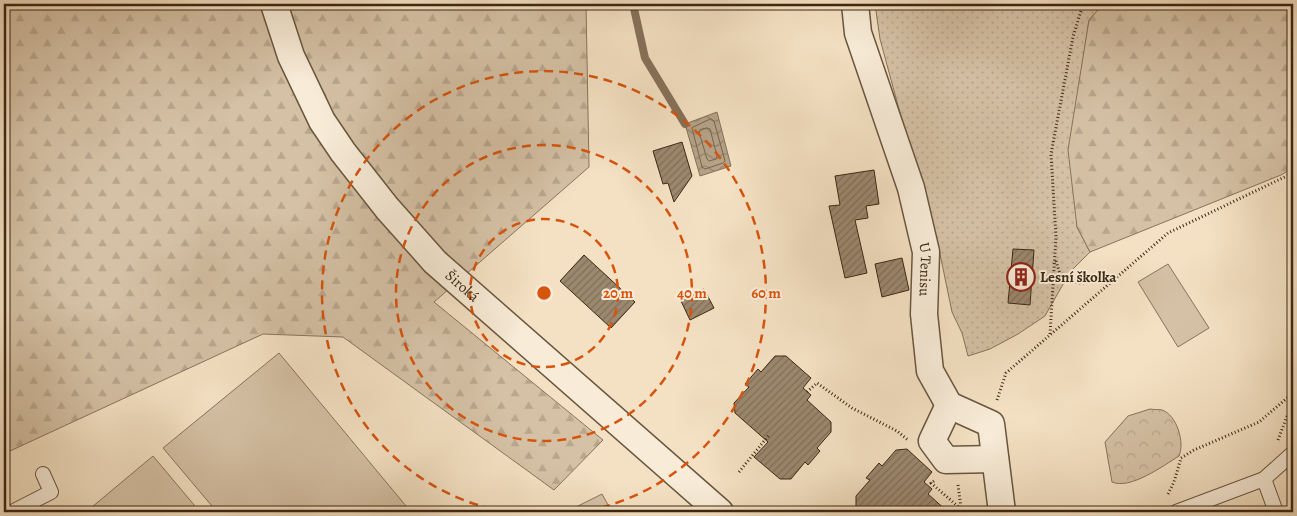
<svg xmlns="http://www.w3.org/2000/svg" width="1297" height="516" viewBox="0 0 1297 516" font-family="Alegreya,serif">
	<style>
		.grass { fill: url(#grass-dots); stroke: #88745c }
		.forest { fill: url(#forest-firs); stroke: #88745c }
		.park { fill: url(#park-crowns); stroke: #88745c }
		.garden { fill: #d5c1a5; stroke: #88745c }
		.water { fill: url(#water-waves); stroke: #857159 }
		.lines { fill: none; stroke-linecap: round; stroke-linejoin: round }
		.shore { stroke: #78644d; stroke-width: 1 }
		.stream { stroke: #857159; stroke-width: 8 }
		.building { fill: url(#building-hatch); stroke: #3c2713 }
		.service-casing { stroke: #6a563f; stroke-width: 16 }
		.minor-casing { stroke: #6a563f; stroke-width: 29 }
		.path { stroke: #3c2713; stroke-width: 3; stroke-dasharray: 1 2.5; stroke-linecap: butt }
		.service { stroke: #f8ecd8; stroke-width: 14 }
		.minor { stroke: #f8ecd8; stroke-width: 26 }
		.ring { fill: none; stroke: #d7540d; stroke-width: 2.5; stroke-dasharray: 9 6 }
		.labels { text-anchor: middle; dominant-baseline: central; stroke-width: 4; stroke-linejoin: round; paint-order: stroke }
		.street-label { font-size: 15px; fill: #3c2713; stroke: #f8ecd8 }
		.poi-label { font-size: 15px; font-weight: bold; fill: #3c2713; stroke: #f8ecd8; text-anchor: start }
		.centre { fill: #d7540d; stroke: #f8ecd8; stroke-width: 2.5 }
		.ring-label { font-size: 15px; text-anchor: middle; font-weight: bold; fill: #d7540d; stroke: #f8ecd8; stroke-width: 4; stroke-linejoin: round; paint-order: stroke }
	</style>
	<defs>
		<pattern id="grass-dots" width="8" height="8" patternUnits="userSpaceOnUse" patternTransform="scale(1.25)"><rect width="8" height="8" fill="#d5c1a5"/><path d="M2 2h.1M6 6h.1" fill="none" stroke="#b8a68d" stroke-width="1.8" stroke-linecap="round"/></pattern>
		<pattern id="forest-firs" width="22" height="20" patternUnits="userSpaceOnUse" patternTransform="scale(1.25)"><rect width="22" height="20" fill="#d5c1a5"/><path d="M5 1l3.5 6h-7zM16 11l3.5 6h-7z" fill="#b8a68d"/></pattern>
		<pattern id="park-crowns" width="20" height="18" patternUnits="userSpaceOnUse" patternTransform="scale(1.25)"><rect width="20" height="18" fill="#d5c1a5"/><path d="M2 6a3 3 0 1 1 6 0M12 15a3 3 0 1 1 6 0" fill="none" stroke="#b8a68d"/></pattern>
		<pattern id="water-waves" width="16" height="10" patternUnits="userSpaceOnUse" patternTransform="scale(1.25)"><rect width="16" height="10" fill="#b5a287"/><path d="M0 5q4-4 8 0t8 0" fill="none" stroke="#94846d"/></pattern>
		<pattern id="building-hatch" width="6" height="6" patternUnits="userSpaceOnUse" patternTransform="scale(1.25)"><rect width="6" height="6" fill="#9c886f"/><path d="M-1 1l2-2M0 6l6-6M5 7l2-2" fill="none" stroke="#806f5a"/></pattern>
	</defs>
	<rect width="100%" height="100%" fill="#f4e1c3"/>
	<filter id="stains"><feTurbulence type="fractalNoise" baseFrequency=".004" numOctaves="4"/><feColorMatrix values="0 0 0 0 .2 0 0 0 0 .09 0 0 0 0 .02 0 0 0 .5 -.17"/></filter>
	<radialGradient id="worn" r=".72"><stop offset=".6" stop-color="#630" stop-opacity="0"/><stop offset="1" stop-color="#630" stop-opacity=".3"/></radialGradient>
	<!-- grass -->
	<path class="grass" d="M 875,4 L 1103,4 L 1089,20 L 1080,80 L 1077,227 L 1090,252 L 1070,272 L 1045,316 L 1018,334 L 990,349 L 968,356 L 962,333 L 952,312 L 940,254 L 917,164 L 903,124 L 880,39 Z"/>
	<!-- forest -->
	<path class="forest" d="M 4,4 L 586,4 L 589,167 L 434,302 L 603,440 L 554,490 L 343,337 L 263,334 L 10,451 L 4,439 Z
		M 1103,4 L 1293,4 L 1293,168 L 1281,175 L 1090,252 L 1077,227 L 1068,150 L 1089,20 Z"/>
	<!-- park -->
	<path class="park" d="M 1150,409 C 1154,410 1159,409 1162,410 C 1177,415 1185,443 1179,456 C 1163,466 1130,490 1112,482 L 1105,442 L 1128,416 Z"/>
	<!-- garden -->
	<path class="garden" d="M 1168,264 L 1209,328 L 1178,347 L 1138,282 Z
		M 279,353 L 411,512 L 217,512 L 163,448 Z
		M 153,456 L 200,512 L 86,512 Z
		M 602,494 L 612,512 L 566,512 Z"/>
	<!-- water -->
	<path class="water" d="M 717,112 L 731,166 L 700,176 L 685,124 Z"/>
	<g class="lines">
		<!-- shore -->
		<path class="shore" d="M 711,119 L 714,121 L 725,161 L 723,163 L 705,169 L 702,167 L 692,128 Z
			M 707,128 L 710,129 L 717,156 L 716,159 L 709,161 L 707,159 L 699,132 L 700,130 Z"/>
		<!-- stream -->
		<path class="stream" d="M 633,4 L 645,58 L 685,124"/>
	</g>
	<!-- building -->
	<path class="building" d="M 682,142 L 692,176 L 674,202 L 668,183 L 663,184 L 653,151 Z
		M 874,170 L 879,204 L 866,206 L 868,218 L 855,220 L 867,273 L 845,278 L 829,206 L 840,205 L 835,176 Z
		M 1013,249 L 1034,250 L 1030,305 L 1008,303 Z
		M 584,255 L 635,302 L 611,328 L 560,281 Z
		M 902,258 L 909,290 L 882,297 L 875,264 Z
		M 704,289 L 714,308 L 690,320 L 681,301 Z
		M 775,356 L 786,356 L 811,378 L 803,388 L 811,395 L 807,400 L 831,422 L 831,432 L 817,448 L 820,451 L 808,465 L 805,462 L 791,479 L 780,479 L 754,457 L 768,442 L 735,413 L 734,403 L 749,387 L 745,384 L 758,369 L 761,372 Z
		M 907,449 L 932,472 L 924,482 L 932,489 L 928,494 L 948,512 L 862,512 L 856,507 L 856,496 L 870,480 L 866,478 L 879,463 L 882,466 L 896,450 Z"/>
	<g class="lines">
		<defs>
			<path id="service" d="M 12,512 L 51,492 L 43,474
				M 1176,512 L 1264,479
				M 1276,512 L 1264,479 L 1293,453"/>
			<g id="minor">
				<path id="s1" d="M 274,4 L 291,56 L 322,121 L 343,152 L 387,208 L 435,262 L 720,512"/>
				<path id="s2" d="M 855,4 L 858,33 L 911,188 L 926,252 L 924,314 L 930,371 L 949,405 L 991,424 L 1002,512"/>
				<path d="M 949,405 L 932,441 L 946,460 L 995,459"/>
			</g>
		</defs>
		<!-- service casing -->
		<use href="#service" class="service-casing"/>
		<!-- minor casing -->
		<use href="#minor" class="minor-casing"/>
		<!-- path -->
		<path class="path" d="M 1056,261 L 1060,274 L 1078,283 L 1112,281
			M 1050,334 L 1056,237 L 1051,154 L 1073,37 L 1083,4
			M 807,392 L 817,383 L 852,408 L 897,431 L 908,440
			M 997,400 L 1006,373 L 1168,233 L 1293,173
			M 1278,440 L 1287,416 L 1293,405
			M 739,472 L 769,435
			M 934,481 L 931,483 L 961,509 L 962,512
			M 958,485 L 961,508
			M 1168,494 L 1174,482 L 1181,458 L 1194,450 L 1259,422 L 1293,393"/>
		<!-- service -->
		<use href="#service" class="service"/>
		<!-- minor -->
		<use href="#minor" class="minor"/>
	</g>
	<!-- distance rings -->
	<g class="ring">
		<circle cx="544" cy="293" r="74"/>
		<circle cx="544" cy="293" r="148"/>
		<path d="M507 512A222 222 0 1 1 581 512"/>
	</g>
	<!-- icons -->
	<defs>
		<symbol id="building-ring" viewBox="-11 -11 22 22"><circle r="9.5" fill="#f8ecd8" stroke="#8f2418" stroke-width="1.5"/><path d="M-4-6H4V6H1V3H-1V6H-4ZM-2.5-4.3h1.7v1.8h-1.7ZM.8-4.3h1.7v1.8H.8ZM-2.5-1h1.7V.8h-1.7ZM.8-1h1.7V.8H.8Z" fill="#8f2418"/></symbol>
	</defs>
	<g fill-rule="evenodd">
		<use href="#building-ring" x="1005" y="261" width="32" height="32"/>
	</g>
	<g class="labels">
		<!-- street labels -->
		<g class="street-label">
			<text stroke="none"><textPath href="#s2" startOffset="276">U Tenisu</textPath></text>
			<text stroke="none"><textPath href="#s1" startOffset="344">Široká</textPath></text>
		</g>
		<!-- poi labels -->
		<g class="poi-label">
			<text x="1040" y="277">Lesní školka</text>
		</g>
	</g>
	<circle cx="544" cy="293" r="8" class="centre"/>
	<g class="ring-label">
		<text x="618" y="298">20 m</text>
		<text x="692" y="298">40 m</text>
		<text x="766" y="298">60 m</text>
	</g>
	<!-- margin -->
	<rect width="1297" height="516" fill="none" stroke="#f4e1c3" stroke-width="20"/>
	<rect x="5" y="5" width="1287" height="506" fill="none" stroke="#3c2713" stroke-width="2.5"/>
	<rect x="10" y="10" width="1277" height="496" fill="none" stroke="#3c2713"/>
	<rect width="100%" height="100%" filter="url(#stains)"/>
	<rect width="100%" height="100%" fill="url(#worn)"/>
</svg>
